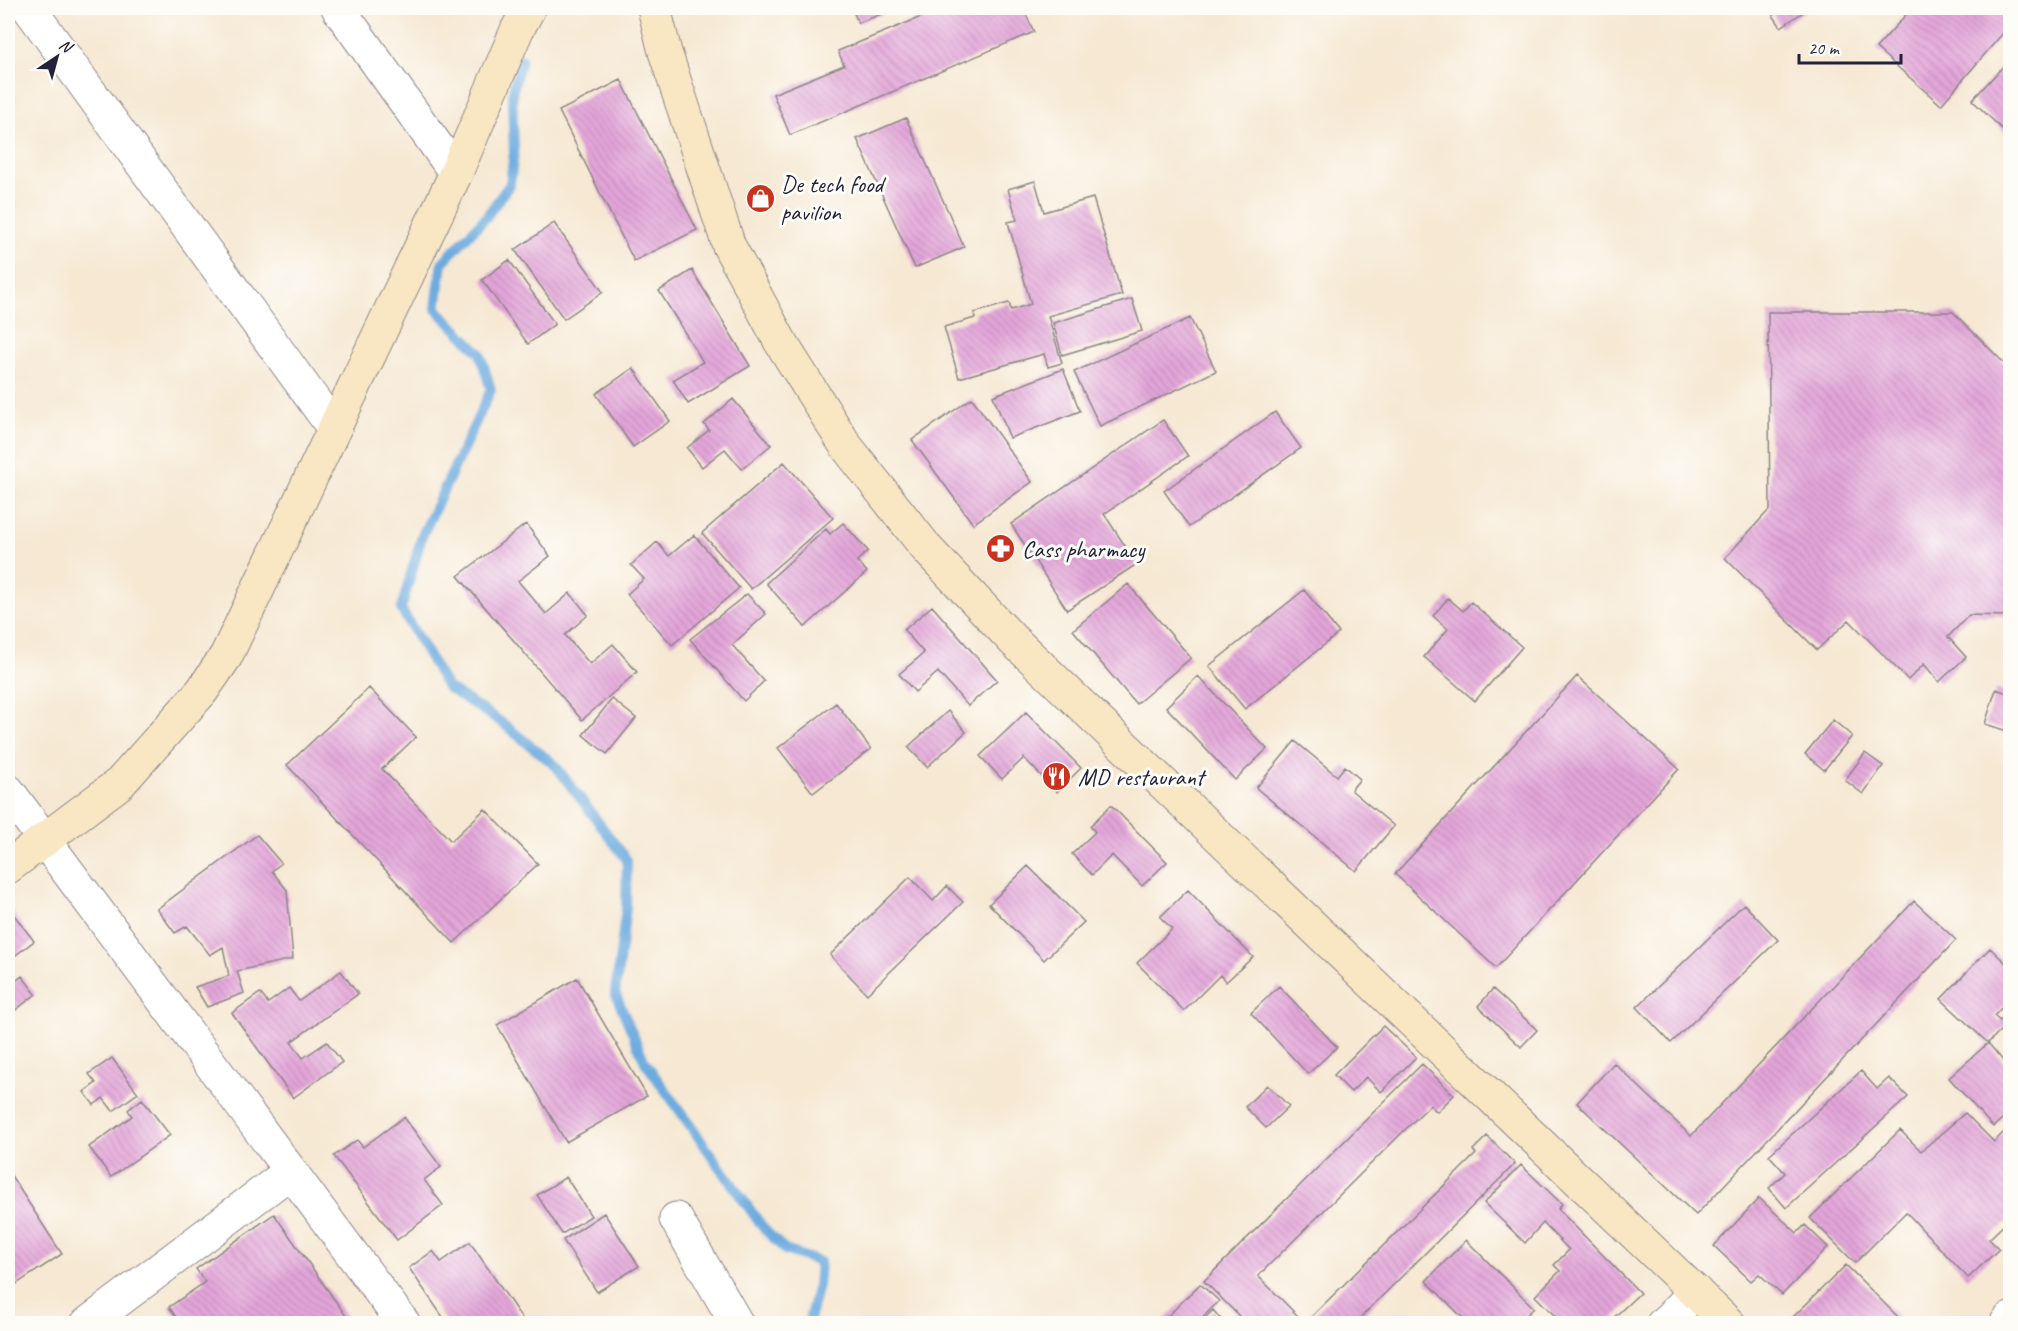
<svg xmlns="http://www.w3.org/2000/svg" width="2018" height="1331" viewBox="0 0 2018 1331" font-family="Caveat,sans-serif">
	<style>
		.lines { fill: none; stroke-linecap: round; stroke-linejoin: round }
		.stream { stroke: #6dabdf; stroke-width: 10 }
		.building { fill: url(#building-back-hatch) }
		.street-casing { stroke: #8c8587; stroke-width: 35 }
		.secondary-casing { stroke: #8c8587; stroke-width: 35 }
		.street { stroke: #fff; stroke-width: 33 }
		.secondary { stroke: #f9e7c3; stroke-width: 33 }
		.labels { text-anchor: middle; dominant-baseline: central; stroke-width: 6; stroke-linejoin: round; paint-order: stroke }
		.poi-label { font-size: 24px; fill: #22223b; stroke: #fdfcf7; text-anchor: start }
	</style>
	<defs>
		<pattern id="building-back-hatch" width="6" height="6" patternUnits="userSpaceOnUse" patternTransform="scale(1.5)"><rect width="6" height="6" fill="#e3a5d9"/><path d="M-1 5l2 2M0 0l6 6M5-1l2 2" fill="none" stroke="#c28ebb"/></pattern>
	</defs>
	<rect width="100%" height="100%" fill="#fdfcf7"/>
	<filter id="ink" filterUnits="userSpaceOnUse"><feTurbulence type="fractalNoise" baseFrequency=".0167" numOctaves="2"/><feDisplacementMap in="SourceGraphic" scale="12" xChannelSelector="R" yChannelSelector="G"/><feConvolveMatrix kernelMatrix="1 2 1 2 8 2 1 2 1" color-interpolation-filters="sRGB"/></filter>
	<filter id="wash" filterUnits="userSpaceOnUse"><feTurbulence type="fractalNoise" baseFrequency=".008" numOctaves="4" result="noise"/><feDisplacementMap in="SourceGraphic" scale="24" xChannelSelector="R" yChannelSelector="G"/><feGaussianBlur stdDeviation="1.35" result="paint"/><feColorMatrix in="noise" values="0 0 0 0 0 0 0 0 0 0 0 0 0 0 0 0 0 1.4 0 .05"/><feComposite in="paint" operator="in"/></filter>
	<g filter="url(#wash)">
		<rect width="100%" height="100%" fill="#f6e8d3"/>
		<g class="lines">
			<!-- stream -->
			<path class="stream" d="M 521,59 L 512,94 L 514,153 L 510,184 L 486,217 L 442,263 L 436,309 L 480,353 L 491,390 L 422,536 L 401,609 L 447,687 L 501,722 L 555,765 L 627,860 L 626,908 L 615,993 L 645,1062 L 764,1229 L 785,1250 L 820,1262 L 818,1285 L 808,1324"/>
		</g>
		<g id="blocks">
			<!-- building -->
			<path class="building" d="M 852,8 L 897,8 L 858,23 Z
				M 943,8 L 1023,8 L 1034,32 L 790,135 L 773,94 L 844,65 L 838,51 Z
				M 1768,8 L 1809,8 L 1781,27 Z
				M 1912,8 L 2010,9 L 2010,25 L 1941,105 L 1876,48 Z
				M 2010,59 L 2010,137 L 1972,100 Z
				M 621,80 L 697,230 L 634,261 L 559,111 Z
				M 906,118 L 964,247 L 915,268 L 857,139 Z
				M 1035,181 L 1044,212 L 1093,198 L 1122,295 L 1048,316 L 1062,363 L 1048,367 L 1044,354 L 959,378 L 944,327 L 975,318 L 974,313 L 1009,303 L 1011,310 L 1031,304 L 1008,222 L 1017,220 L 1008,189 Z
				M 554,223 L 603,292 L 564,319 L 515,250 Z
				M 509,260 L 555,324 L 528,344 L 482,280 Z
				M 692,270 L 750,366 L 688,404 L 673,380 L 703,362 L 659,291 Z
				M 1132,299 L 1142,331 L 1062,355 L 1053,323 Z
				M 1768,312 L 1953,312 L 2010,369 L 2010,616 L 1969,615 L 1948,637 L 1966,657 L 1939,682 L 1924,664 L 1908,680 L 1849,620 L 1817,650 L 1725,558 L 1770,509 Z
				M 1190,318 L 1216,371 L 1100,426 L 1074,372 Z
				M 633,368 L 670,421 L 633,447 L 596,394 Z
				M 1063,369 L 1080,411 L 1010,438 L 993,396 Z
				M 972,398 L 1032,482 L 973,524 L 912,440 Z
				M 733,399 L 771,445 L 742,469 L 725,449 L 702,467 L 687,448 L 709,430 L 704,424 Z
				M 1275,412 L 1301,448 L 1189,527 L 1164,491 Z
				M 1163,420 L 1188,456 L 1104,514 L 1137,564 L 1067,610 L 1011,524 Z
				M 784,462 L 833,518 L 751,589 L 702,533 Z
				M 843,523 L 868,551 L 857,561 L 867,572 L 805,627 L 766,583 L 826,529 L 830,534 Z
				M 526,524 L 550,556 L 518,581 L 546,614 L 570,593 L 588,615 L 565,635 L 590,664 L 613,644 L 637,672 L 582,720 L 458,576 Z
				M 694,535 L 739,588 L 672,645 L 627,594 L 644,579 L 631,565 L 657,542 L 669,556 Z
				M 1128,584 L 1191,658 L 1136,704 L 1073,630 Z
				M 1304,590 L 1339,633 L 1245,709 L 1209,666 Z
				M 747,594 L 766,614 L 732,645 L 764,681 L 744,701 L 690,639 Z
				M 1448,598 L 1463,611 L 1471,602 L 1522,647 L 1475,701 L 1424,657 L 1448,629 L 1433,616 Z
				M 932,606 L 997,680 L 968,706 L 938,672 L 915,692 L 899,674 L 924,653 L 904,630 Z
				M 1198,676 L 1267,749 L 1235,780 L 1166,707 Z
				M 1577,676 L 1679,769 L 1496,968 L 1395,874 Z
				M 369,688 L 416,737 L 382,769 L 451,841 L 485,809 L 538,864 L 454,943 L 287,765 Z
				M 1996,689 L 2010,694 L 2010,732 L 1985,724 Z
				M 612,699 L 636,718 L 607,754 L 583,735 Z
				M 836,703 L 871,749 L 813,793 L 778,748 Z
				M 948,711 L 966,732 L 927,767 L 908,747 Z
				M 1026,712 L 1081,768 L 1057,792 L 1024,758 L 1002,779 L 980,756 Z
				M 1833,720 L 1852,736 L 1824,770 L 1805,754 Z
				M 1295,741 L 1337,776 L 1345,766 L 1360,779 L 1351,790 L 1394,826 L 1356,871 L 1256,788 Z
				M 1865,753 L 1883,766 L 1863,794 L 1845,780 Z
				M 1111,805 L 1167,862 L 1142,886 L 1112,855 L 1092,875 L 1072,854 L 1095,832 L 1090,826 Z
				M 257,835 L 281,863 L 272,871 L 287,890 L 293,959 L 237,971 L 244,993 L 207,1007 L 195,987 L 229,976 L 223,947 L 210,955 L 187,926 L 175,933 L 157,909 Z
				M 1028,866 L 1084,922 L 1044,960 L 989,904 Z
				M 910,877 L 933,901 L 947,886 L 963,902 L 867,994 L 830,955 Z
				M 1188,890 L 1253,957 L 1226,982 L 1220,975 L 1184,1011 L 1137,963 L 1172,929 L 1160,917 Z
				M 1914,901 L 1956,940 L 1696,1215 L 1577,1103 L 1614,1063 L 1691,1136 Z
				M 1744,904 L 1778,940 L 1671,1043 L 1637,1007 Z
				M 8,907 L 34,941 L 8,961 Z
				M 1990,948 L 2010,967 L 2010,999 L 1994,1016 L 2000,1021 L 2010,1010 L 2010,1031 L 2005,1026 L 1988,1043 L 1941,999 Z
				M 341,971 L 358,994 L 291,1042 L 303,1058 L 327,1042 L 342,1062 L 293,1098 L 232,1013 L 260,993 L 268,1003 L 289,988 L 299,1001 Z
				M 22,976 L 36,994 L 8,1016 L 8,987 Z
				M 577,978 L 647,1096 L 566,1142 L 497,1025 Z
				M 1279,986 L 1337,1047 L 1308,1074 L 1251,1013 Z
				M 1493,989 L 1537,1030 L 1521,1047 L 1478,1006 Z
				M 1383,1026 L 1416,1057 L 1381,1092 L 1366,1077 L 1351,1092 L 1334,1075 Z
				M 1988,1043 L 2010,1069 L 2010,1084 L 2002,1091 L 2010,1100 L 2010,1112 L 1993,1127 L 1949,1078 Z
				M 112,1058 L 138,1093 L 113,1111 L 103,1098 L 94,1105 L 84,1092 L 96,1083 L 89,1074 Z
				M 1422,1064 L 1454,1095 L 1437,1112 L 1430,1105 L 1258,1276 L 1305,1323 L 1476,1154 L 1473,1150 L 1487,1136 L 1515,1164 L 1355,1323 L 1246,1323 L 1204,1281 Z
				M 1861,1071 L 1877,1089 L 1889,1078 L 1908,1097 L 1786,1208 L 1769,1188 L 1785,1173 L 1769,1155 Z
				M 1267,1085 L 1289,1106 L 1266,1128 L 1245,1107 Z
				M 142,1099 L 170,1135 L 111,1177 L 89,1147 L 132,1116 L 128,1110 Z
				M 1965,1113 L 1994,1142 L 2010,1126 L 2010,1219 L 1989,1239 L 1999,1249 L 1968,1278 L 1906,1212 L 1855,1263 L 1810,1218 L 1900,1130 L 1921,1151 Z
				M 404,1117 L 441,1167 L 424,1180 L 443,1205 L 397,1240 L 334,1156 L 357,1140 L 363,1147 Z
				M 1521,1165 L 1562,1204 L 1558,1209 L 1640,1293 L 1608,1323 L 1562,1323 L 1535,1296 L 1560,1271 L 1554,1265 L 1569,1250 L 1543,1223 L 1525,1243 L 1484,1203 Z
				M 8,1171 L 62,1254 L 15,1285 L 8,1274 Z
				M 566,1177 L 591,1216 L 562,1234 L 537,1195 Z
				M 1759,1198 L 1797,1233 L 1805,1225 L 1828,1247 L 1782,1295 L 1759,1274 L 1751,1281 L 1714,1246 Z
				M 604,1213 L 639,1266 L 597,1292 L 563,1240 Z
				M 274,1214 L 351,1323 L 180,1323 L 169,1307 L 205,1282 L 196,1269 Z
				M 1466,1240 L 1534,1308 L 1518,1323 L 1468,1323 L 1426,1281 Z
				M 470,1242 L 525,1323 L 447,1323 L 409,1268 L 433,1251 L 441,1262 Z
				M 1846,1265 L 1904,1323 L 1797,1323 L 1792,1318 Z
				M 1200,1284 L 1219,1301 L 1197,1323 L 1161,1323 Z
				M 1213,1310 L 1219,1317 L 1226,1323 L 1200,1323 Z"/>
		</g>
	</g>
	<g filter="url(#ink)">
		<use href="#blocks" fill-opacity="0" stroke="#8c8587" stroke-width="1.5"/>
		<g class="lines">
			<defs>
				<path id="street" d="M 29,8 L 333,427
					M 338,8 L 456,173
					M 8,791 L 404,1324
					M 676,1219 L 737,1324
					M 87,1324 L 290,1172
					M 1663,1324 L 1696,1292
					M 2006,1324 L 2010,1319"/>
				<path id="secondary" d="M 654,8 L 665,52 L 729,246 L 780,341 L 846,446 L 928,550 L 1012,639 L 1729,1324
					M 8,867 L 120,783 L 202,691 L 226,656 L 456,173 L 517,30 L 529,8"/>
			</defs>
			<!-- street casing -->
			<use href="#street" class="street-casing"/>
			<!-- secondary casing -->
			<use href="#secondary" class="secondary-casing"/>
			<!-- street -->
			<use href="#street" class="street"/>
			<!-- secondary -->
			<use href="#secondary" class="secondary"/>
		</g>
	</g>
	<!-- icons -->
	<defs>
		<symbol id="shop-disc" viewBox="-11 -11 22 22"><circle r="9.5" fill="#c8321e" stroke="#fdfcf7"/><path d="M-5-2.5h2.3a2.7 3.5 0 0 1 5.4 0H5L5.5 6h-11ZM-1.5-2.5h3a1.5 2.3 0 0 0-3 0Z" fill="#fff"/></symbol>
		<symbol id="pharmacy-disc" viewBox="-11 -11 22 22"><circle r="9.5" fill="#c8321e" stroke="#fdfcf7"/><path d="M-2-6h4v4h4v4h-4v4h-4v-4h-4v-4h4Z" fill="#fff"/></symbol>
		<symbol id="restaurant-disc" viewBox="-11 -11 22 22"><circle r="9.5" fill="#c8321e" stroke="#fdfcf7"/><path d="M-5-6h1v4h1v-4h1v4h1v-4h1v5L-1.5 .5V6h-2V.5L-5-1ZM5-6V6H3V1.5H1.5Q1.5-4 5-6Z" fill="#fff"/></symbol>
	</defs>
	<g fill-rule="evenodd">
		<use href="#shop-disc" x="744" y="182" width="33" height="33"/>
		<use href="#pharmacy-disc" x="984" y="532" width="33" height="33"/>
		<use href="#restaurant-disc" x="1040" y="760" width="33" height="33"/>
	</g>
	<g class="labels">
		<!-- poi labels -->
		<g class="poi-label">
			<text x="781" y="184">De tech food<tspan x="781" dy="28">pavilion</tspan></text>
			<text x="1022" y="549">Cass pharmacy</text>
			<text x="1078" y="777">MD restaurant</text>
		</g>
	</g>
	<!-- margin -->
	<rect width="2018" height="1331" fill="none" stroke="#fdfcf7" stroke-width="30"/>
	<!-- north arrow -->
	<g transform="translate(57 57) rotate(36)" stroke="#fdfcf7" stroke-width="4.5" paint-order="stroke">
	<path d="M0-4.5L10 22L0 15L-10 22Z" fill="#22223b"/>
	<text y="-9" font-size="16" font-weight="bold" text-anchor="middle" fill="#22223b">N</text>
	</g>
	<!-- scale -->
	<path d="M1799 54v9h102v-9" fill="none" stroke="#22223b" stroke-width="3"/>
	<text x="1808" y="54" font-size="18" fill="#22223b" stroke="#fdfcf7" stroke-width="4.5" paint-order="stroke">20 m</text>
</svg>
